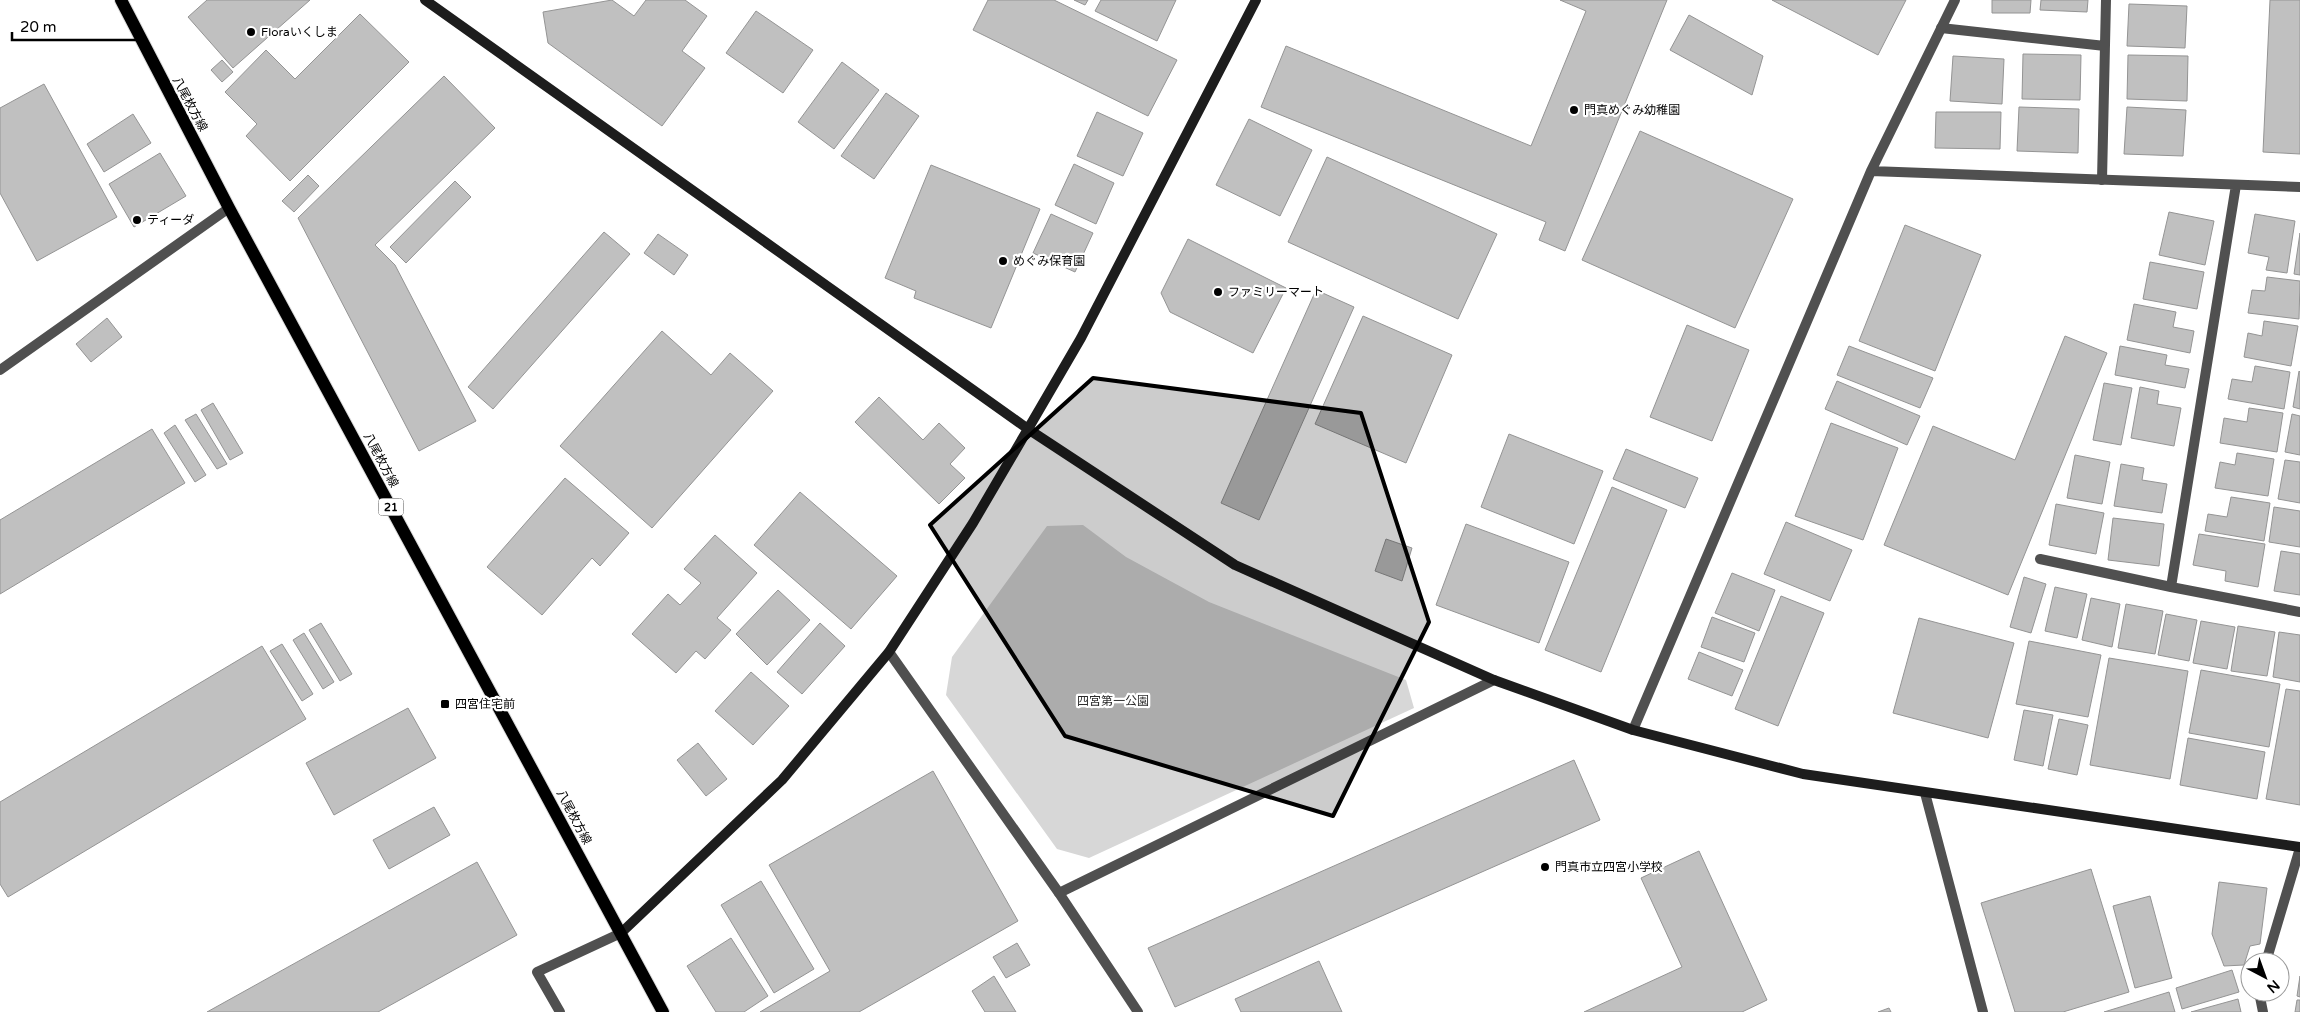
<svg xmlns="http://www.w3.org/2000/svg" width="2300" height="1012" viewBox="0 0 2300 1012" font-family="'Varela Round','Noto Sans JP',sans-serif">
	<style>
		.green { fill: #d7d7d7 }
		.building { fill: #c0c0c0; stroke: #949494 }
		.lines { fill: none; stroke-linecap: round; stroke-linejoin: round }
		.primary-casing { stroke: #dbdbdb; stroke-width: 14 }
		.lane { stroke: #505050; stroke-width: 10 }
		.street { stroke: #505050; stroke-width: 10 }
		.secondary { stroke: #1d1d1d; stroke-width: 10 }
		.primary { stroke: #000; stroke-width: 12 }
		.marked { fill: #000; fill-opacity: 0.2; stroke: #000; stroke-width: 4; stroke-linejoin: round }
		.poi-dot { fill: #000; stroke: #fff; stroke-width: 2 }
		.labels { text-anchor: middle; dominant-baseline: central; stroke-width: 4.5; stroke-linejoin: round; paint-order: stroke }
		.shield { fill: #fff; stroke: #4c4c4c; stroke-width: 1 }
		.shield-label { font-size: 11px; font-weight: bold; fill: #000 }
		.poi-label { font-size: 12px; fill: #000; stroke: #fff; text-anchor: start }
		.street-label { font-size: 12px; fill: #000; stroke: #fff }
		.park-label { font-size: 12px; fill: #2e2e2e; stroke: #fff }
	</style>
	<rect width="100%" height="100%" fill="#fff"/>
	<!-- green -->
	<path class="green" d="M 1083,525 L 1126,557 L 1209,602 L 1406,680 L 1414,708 L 1089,858 L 1057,849 L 946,695 L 952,657 L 1047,526 Z"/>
	<!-- building -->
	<path class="building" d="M 207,0 L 310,0 L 233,68 L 188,17 Z
		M 612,0 L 634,16 L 646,0 L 685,0 L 707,16 L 682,51 L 705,68 L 662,126 L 548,43 L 543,12 Z
		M 988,0 L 1054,0 L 1177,60 L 1148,116 L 973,30 Z
		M 1074,0 L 1088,0 L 1085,5 Z
		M 1101,0 L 1176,0 L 1157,41 L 1095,11 Z
		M 1560,0 L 1667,0 L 1565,251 L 1539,240 L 1546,222 L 1261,107 L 1286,46 L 1531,146 L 1586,11 Z
		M 1772,0 L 1906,0 L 1878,55 Z
		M 1992,0 L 2031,0 L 2030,13 L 1992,13 Z
		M 2041,0 L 2088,0 L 2087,12 L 2040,10 Z
		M 2270,0 L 2300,0 L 2300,154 L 2263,152 Z
		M 2129,4 L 2187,6 L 2185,48 L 2127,46 Z
		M 756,11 L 813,50 L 783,93 L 726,53 Z
		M 360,14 L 409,62 L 290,181 L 246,136 L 257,124 L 225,92 L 266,50 L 295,79 Z
		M 1689,15 L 1763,56 L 1752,95 L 1670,50 Z
		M 2023,54 L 2081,55 L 2080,100 L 2022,99 Z
		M 2128,55 L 2188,56 L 2187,101 L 2127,99 Z
		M 1953,56 L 2004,59 L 2002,104 L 1950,101 Z
		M 222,60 L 233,72 L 222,82 L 211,70 Z
		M 842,62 L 879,90 L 834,149 L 798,122 Z
		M 444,76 L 495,128 L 375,245 L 395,265 L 476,421 L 419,451 L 298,218 Z
		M 44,84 L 117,217 L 37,261 L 0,193 L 0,108 Z
		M 886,93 L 919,116 L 874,179 L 841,156 Z
		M 2019,107 L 2079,109 L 2078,153 L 2017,151 Z
		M 2127,107 L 2186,110 L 2183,156 L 2124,154 Z
		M 1097,112 L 1143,133 L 1123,176 L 1077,156 Z
		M 1936,112 L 2001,112 L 2000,149 L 1935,148 Z
		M 133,114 L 151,143 L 104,172 L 87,144 Z
		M 1249,119 L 1312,150 L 1280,216 L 1216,185 Z
		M 1640,131 L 1793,199 L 1735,328 L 1582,260 Z
		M 160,153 L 186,196 L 134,227 L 109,184 Z
		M 1327,157 L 1497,234 L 1458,319 L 1288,242 Z
		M 1074,164 L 1114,183 L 1096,224 L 1055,205 Z
		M 931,165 L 1040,209 L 991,328 L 914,298 L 916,291 L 885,278 Z
		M 308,175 L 319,186 L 294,212 L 282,201 Z
		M 455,181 L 471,197 L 406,263 L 390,247 Z
		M 2169,212 L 2214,221 L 2205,265 L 2159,255 Z
		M 1051,214 L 1093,233 L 1075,272 L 1033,253 Z
		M 2255,214 L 2295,221 L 2287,273 L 2266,270 L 2269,257 L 2248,253 Z
		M 1905,225 L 1981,255 L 1935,371 L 1859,341 Z
		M 604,232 L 630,254 L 493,409 L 468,387 Z
		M 2300,233 L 2300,275 L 2294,274 Z
		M 658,234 L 688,255 L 674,275 L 644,253 Z
		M 1188,239 L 1286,288 L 1253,353 L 1170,312 L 1161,293 Z
		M 2150,262 L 2204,272 L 2197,309 L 2143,299 Z
		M 2267,277 L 2300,281 L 2299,319 L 2248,313 L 2252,290 L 2265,291 Z
		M 1316,290 L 1354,307 L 1259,520 L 1221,503 Z
		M 2134,304 L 2176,312 L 2173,327 L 2194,331 L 2190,353 L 2127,340 Z
		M 1363,316 L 1452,355 L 1406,463 L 1315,424 Z
		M 107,318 L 122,337 L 91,362 L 76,344 Z
		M 2264,321 L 2298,326 L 2291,366 L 2244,357 L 2248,333 L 2262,336 Z
		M 1687,325 L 1749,350 L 1712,441 L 1650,417 Z
		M 662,331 L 711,375 L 730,353 L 773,391 L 652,528 L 560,446 Z
		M 2065,336 L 2107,353 L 2008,595 L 1884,545 L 1933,426 L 2015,460 Z
		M 1849,346 L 1933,378 L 1920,408 L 1837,375 Z
		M 2120,346 L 2167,355 L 2165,365 L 2189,369 L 2185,388 L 2115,375 Z
		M 2255,366 L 2290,372 L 2284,409 L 2228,399 L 2232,379 L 2252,382 Z
		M 2299,371 L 2300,372 L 2300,409 L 2293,407 Z
		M 1837,381 L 1920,416 L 1907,445 L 1825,409 Z
		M 2104,383 L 2132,388 L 2121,445 L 2093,440 Z
		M 2140,387 L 2159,391 L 2157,404 L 2181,408 L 2174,446 L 2131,438 Z
		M 879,397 L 923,440 L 939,423 L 965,448 L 950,464 L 965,478 L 939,504 L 855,422 Z
		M 213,403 L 243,453 L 230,460 L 201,410 Z
		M 2249,408 L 2283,413 L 2277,452 L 2220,443 L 2224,418 L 2247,422 Z
		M 196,414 L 227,464 L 217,469 L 185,420 Z
		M 2292,414 L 2300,416 L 2300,455 L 2285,452 Z
		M 1831,423 L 1898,448 L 1863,540 L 1795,516 Z
		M 175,425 L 206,475 L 195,482 L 164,433 Z
		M 152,429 L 185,483 L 0,594 L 0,520 Z
		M 1509,434 L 1603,471 L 1574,544 L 1481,507 Z
		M 1626,449 L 1698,478 L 1685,508 L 1613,479 Z
		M 2237,453 L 2274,459 L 2268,496 L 2215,488 L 2220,462 L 2235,465 Z
		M 2075,455 L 2110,462 L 2102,504 L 2067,498 Z
		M 2285,460 L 2300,462 L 2300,503 L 2278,499 Z
		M 2121,464 L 2144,468 L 2142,480 L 2167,484 L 2162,513 L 2114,506 Z
		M 565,478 L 629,533 L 600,566 L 592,558 L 542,615 L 487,567 Z
		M 1612,487 L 1667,510 L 1601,672 L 1545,650 Z
		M 800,492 L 897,576 L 851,629 L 754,545 Z
		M 2231,497 L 2270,503 L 2264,541 L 2205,531 L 2208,514 L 2227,517 Z
		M 2056,504 L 2104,513 L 2096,554 L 2049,545 Z
		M 2274,507 L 2300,511 L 2300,547 L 2269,542 Z
		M 2113,518 L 2164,524 L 2159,566 L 2108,560 Z
		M 1786,522 L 1852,550 L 1830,601 L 1764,574 Z
		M 1466,524 L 1569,562 L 1539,643 L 1436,605 Z
		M 2199,534 L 2265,544 L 2258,587 L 2225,581 L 2226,571 L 2193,565 Z
		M 715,535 L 757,573 L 717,618 L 731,630 L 705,659 L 696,651 L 676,673 L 632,634 L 668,594 L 680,605 L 701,583 L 684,569 Z
		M 1386,539 L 1412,548 L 1402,581 L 1375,571 Z
		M 2281,551 L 2300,554 L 2300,595 L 2274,591 Z
		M 1732,573 L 1775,590 L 1759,631 L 1715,613 Z
		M 2024,577 L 2046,584 L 2031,633 L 2010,627 Z
		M 2055,587 L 2087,594 L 2077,638 L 2045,631 Z
		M 778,590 L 810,620 L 767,665 L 736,634 Z
		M 1781,596 L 1824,613 L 1778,726 L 1735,709 Z
		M 2091,598 L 2120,604 L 2112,647 L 2082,640 Z
		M 2126,604 L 2163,611 L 2155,654 L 2118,648 Z
		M 2166,614 L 2197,620 L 2189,661 L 2158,655 Z
		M 1712,617 L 1755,633 L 1744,662 L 1701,647 Z
		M 1919,618 L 2014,643 L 1988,738 L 1893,713 Z
		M 2201,621 L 2235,627 L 2227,669 L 2193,663 Z
		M 321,623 L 352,674 L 340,681 L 309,630 Z
		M 820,623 L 845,646 L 802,694 L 777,672 Z
		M 2238,626 L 2275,632 L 2267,676 L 2231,671 Z
		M 2279,632 L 2300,635 L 2300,682 L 2273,677 Z
		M 304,633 L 334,682 L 323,689 L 293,640 Z
		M 2029,641 L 2101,655 L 2088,717 L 2016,704 Z
		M 282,644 L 313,694 L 302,701 L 270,651 Z
		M 262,646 L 306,719 L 8,897 L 0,884 L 0,802 Z
		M 1699,652 L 1743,670 L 1732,696 L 1688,679 Z
		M 2109,658 L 2188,671 L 2170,779 L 2090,765 Z
		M 2201,670 L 2280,684 L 2269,747 L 2189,733 Z
		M 751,672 L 789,706 L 753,745 L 715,711 Z
		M 2286,689 L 2300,691 L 2300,805 L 2266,799 Z
		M 408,708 L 436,758 L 334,815 L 306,763 Z
		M 2024,710 L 2053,715 L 2043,766 L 2014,760 Z
		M 2059,719 L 2088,725 L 2077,775 L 2048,769 Z
		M 2188,738 L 2265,752 L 2257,799 L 2180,785 Z
		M 698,743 L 727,779 L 706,796 L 677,760 Z
		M 1574,760 L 1600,820 L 1175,1007 L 1148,948 Z
		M 933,771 L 1018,921 L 859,1012 L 760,1012 L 830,971 L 769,865 Z
		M 434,807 L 450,835 L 389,869 L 373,840 Z
		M 1699,851 L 1767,1000 L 1742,1012 L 1584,1012 L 1682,967 L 1641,878 Z
		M 477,862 L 517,935 L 378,1012 L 207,1012 Z
		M 2091,869 L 2129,992 L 2063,1012 L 2015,1012 L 1981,903 Z
		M 761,881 L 814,969 L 774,993 L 721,905 Z
		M 2219,882 L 2267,888 L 2260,944 L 2250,946 L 2244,965 L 2224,966 L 2212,934 Z
		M 2150,896 L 2172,978 L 2135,988 L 2113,906 Z
		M 731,938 L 768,996 L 744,1012 L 716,1012 L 687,966 Z
		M 1017,943 L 1030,965 L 1006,978 L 993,957 Z
		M 1319,961 L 1342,1012 L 1241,1012 L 1235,999 Z
		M 2232,970 L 2239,992 L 2182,1009 L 2176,988 Z
		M 994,976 L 1016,1012 L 985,1012 L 972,991 Z
		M 2300,976 L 2300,997 L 2297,996 Z
		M 2169,992 L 2175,1012 L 2104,1012 Z
		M 2238,999 L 2241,1012 L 2191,1012 Z
		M 2297,1000 L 2300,1000 L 2300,1012 L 2295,1012 Z
		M 1889,1008 L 1891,1012 L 1878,1012 Z"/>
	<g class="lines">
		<defs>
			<path id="primary" d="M 121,0 L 229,208 L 663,1012"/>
		</defs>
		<!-- primary casing -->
		<use href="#primary" class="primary-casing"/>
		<!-- lane -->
		<path class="lane" d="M 1941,28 L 2105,46
			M 2102,180 L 2106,0
			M 1059,893 L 1494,680
			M 2266,962 L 2300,848
			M 2259,992 L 2263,1012"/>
		<!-- street -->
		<path class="street" d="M 1871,171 L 2300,187
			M 2236,185 L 2171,587 L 2300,612
			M 0,370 L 229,208
			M 2040,559 L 2171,587
			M 889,652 L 1059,893 L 1138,1012
			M 1633,730 L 1871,171 L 1955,0
			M 1925,793 L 1983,1012
			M 560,1012 L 537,972 L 621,933"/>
		<!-- secondary -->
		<path class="secondary" d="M 425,0 L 1028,429 L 973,523 L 889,652 L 782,780 L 621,933
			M 1256,0 L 1081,338 L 1028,429 L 1235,565 L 1494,680 L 1633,730 L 1803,774 L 2300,847"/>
		<!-- primary -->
		<use href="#primary" class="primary"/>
	</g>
	<!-- marked area -->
	<path class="marked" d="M 1093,378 L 1361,413 L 1429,622 L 1333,816 L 1065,736 L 930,525 Z"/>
	<!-- markers -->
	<g class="poi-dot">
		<circle cx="251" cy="32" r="5"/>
		<circle cx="1574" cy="110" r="5"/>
		<circle cx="137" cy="220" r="5"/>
		<circle cx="1003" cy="261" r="5"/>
		<circle cx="1218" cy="292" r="5"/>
		<rect x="440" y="699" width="10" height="10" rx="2.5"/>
		<circle cx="1545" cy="867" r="5"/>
	</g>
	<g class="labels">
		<!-- shield labels -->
		<rect class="shield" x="378.5" y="498.5" width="25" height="17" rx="4"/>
		<g class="shield-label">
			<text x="391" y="507">21</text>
		</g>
		<!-- poi labels -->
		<g class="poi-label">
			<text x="261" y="32">Floraいくしま</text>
			<text x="1584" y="110">門真めぐみ幼稚園</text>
			<text x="147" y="220">ティーダ</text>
			<text x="1013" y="261">めぐみ保育園</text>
			<text x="1228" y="292">ファミリーマート</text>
			<text x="455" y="704">四宮住宅前</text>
			<text x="1555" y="867">門真市立四宮小学校</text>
		</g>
		<!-- street labels -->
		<g class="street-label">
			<text transform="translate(190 104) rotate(62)">八尾枚方線</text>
			<text transform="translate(381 460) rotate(62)">八尾枚方線</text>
			<text transform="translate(574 817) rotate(62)">八尾枚方線</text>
		</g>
		<!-- park labels -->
		<g class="park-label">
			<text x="1113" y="701">四宮第一公園</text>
		</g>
	</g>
	<!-- north arrow -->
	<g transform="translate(2265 977) rotate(139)"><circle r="24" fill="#ffffff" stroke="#999999"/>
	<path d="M0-4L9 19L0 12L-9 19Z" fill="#000000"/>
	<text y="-8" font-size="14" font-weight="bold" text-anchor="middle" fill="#000000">N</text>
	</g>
	<!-- scale -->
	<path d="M12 32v8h125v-8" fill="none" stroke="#000000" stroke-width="2.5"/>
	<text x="20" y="32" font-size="15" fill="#000000" stroke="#ffffff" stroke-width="4" paint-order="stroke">20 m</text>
</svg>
